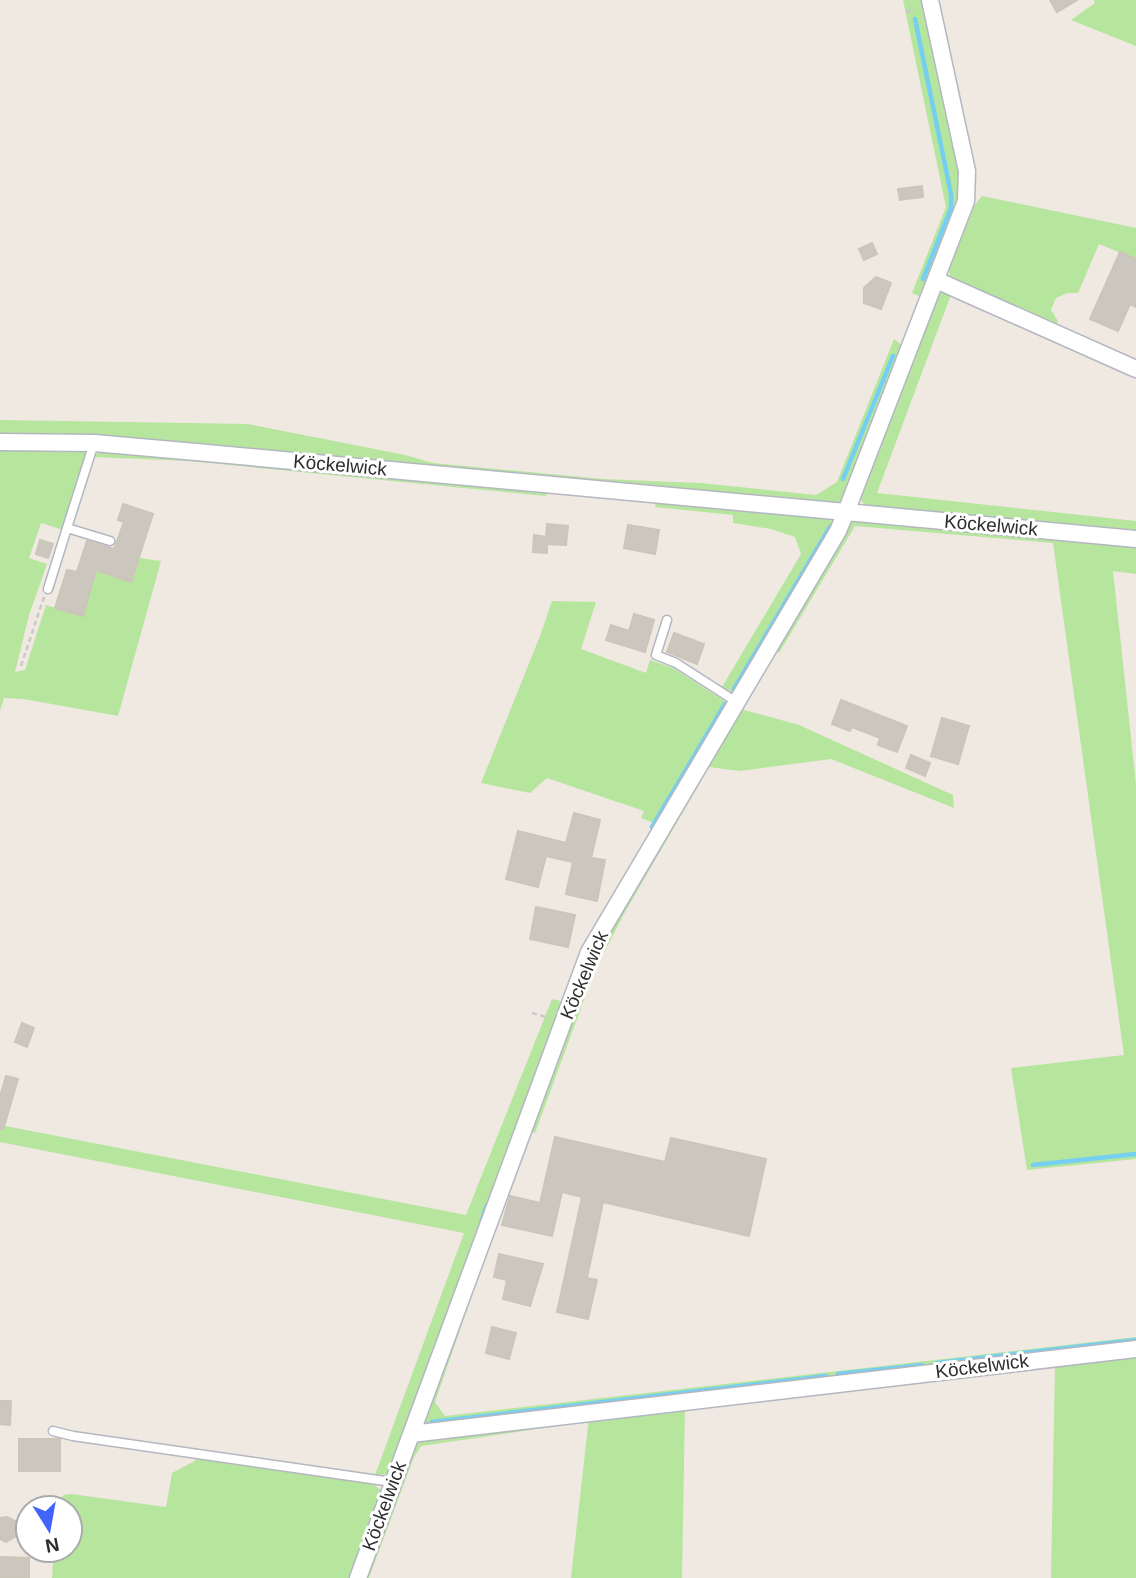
<svg xmlns="http://www.w3.org/2000/svg" width="1136" height="1578" viewBox="0 0 1136 1578" font-family="Helvetica,sans-serif">
	<style>
		.green { fill: #b6e59e }
		.lines { fill: none; stroke-linecap: round; stroke-linejoin: round }
		.stream { stroke: #75cff0; stroke-width: 4.5 }
		.building { fill: #cbc7bf; stroke: #cbc5ba; stroke-width: 2 }
		.lane-casing { stroke: #b4b7c1; stroke-width: 11 }
		.street-casing { stroke: #b4b7c1; stroke-width: 19 }
		.path { stroke: #c9c9c9; stroke-width: 2.5; stroke-dasharray: 5 3.5; stroke-linecap: butt }
		.lane { stroke: #fff; stroke-width: 8 }
		.street { stroke: #fff; stroke-width: 16 }
		.labels { text-anchor: middle; dominant-baseline: central; stroke-width: 6; stroke-linejoin: round; paint-order: stroke }
		.street-label { font-size: 19px; fill: #2e2e2e; stroke: #fff }
	</style>
	<rect width="100%" height="100%" fill="#efe9e1"/>
	<!-- green -->
	<path class="green" d="M 903,0 L 925,0 L 961,168 L 962,196 L 921,297 L 912,293 L 946,207 Z
		M 1094,0 L 1136,0 L 1136,46 L 1071,20 L 1095,3 Z
		M 982,196 L 1136,228 L 1136,259 L 1099,244 L 1078,293 L 1067,293 L 1056,298 L 1051,310 L 1058,321 L 1055,328 L 951,282 L 949,270 L 974,206 Z
		M 952,292 L 877,493 L 1136,521 L 1136,532 L 866,507 L 861,500 L 860,490 L 939,293 Z
		M 894,339 L 902,345 L 846,495 L 842,501 L 835,503 L 0,435 L 0,420 L 248,424 L 405,455 L 433,463 L 603,479 L 700,483 L 816,495 L 837,482 Z
		M 0,446 L 84,450 L 86,457 L 63,530 L 41,523 L 29,558 L 47,564 L 29,615 L 15,672 L 25,670 L 46,605 L 83,616 L 97,570 L 131,582 L 139,558 L 161,561 L 118,716 L 24,699 L 4,698 L 0,711 Z
		M 101,450 L 550,491 L 545,496 L 189,461 L 94,457 Z
		M 657,499 L 824,516 L 833,522 L 834,525 L 736,695 L 722,687 L 801,554 L 795,537 L 771,529 L 733,523 L 733,515 L 655,507 Z
		M 852,518 L 1136,545 L 1136,574 L 1113,571 L 1136,784 L 1136,1159 L 1027,1170 L 1011,1068 L 1124,1055 L 1053,543 L 855,526 L 779,653 L 775,648 Z
		M 552,601 L 596,602 L 581,649 L 646,673 L 650,660 L 673,668 L 729,704 L 659,825 L 641,818 L 644,811 L 547,778 L 530,793 L 481,783 L 540,636 Z
		M 737,708 L 799,725 L 953,795 L 954,808 L 831,759 L 740,771 L 709,767 L 624,914 L 595,970 L 535,1133 L 527,1131 L 586,972 Z
		M 552,999 L 565,1002 L 391,1474 L 375,1475 L 464,1233 L 0,1142 L 0,1125 L 466,1215 Z
		M 465,1306 L 468,1307 L 435,1402 L 445,1416 L 1136,1337 L 1136,1346 L 428,1426 L 423,1422 Z
		M 1136,1354 L 1136,1578 L 1051,1578 L 1055,1364 Z
		M 685,1405 L 682,1578 L 571,1578 L 589,1417 Z
		M 571,1419 L 571,1424 L 421,1446 L 414,1457 L 369,1578 L 362,1578 L 415,1440 Z
		M 196,1457 L 372,1483 L 383,1492 L 351,1578 L 52,1578 L 54,1550 L 70,1550 L 70,1508 L 57,1508 L 57,1500 L 64,1495 L 71,1494 L 166,1507 L 172,1473 L 195,1461 Z"/>
	<g class="lines">
		<!-- stream -->
		<path class="stream" d="M 915,19 L 951,194 L 951,208 L 923,279
			M 843,479 L 893,356
			M 734,689 L 830,527
			M 652,827 L 725,704
			M 1033,1165 L 1136,1154
			M 481,1223 L 486,1207
			M 937,1363 L 1136,1340
			M 838,1374 L 922,1365
			M 432,1422 L 826,1376"/>
	</g>
	<!-- building -->
	<path class="building" d="M 1050,0 L 1077,0 L 1057,12 Z
		M 922,186 L 923,197 L 900,200 L 898,189 Z
		M 872,243 L 877,254 L 864,260 L 859,249 Z
		M 1120,252 L 1136,259 L 1136,307 L 1130,304 L 1118,331 L 1090,319 Z
		M 876,277 L 891,283 L 881,309 L 864,303 L 864,288 Z
		M 123,504 L 153,514 L 131,582 L 96,570 L 83,616 L 55,608 L 67,570 L 77,572 L 87,541 L 114,549 L 124,522 L 118,520 Z
		M 547,524 L 568,526 L 566,545 L 547,544 L 547,553 L 533,552 L 534,535 L 546,537 Z
		M 628,525 L 659,530 L 655,554 L 624,548 Z
		M 40,540 L 53,544 L 48,558 L 36,554 Z
		M 634,614 L 654,620 L 645,652 L 606,640 L 611,625 L 629,631 Z
		M 674,633 L 704,644 L 697,664 L 667,652 Z
		M 841,700 L 907,726 L 897,752 L 878,745 L 880,738 L 852,727 L 850,731 L 832,724 Z
		M 942,718 L 969,726 L 958,764 L 931,756 Z
		M 911,755 L 930,763 L 925,776 L 906,768 Z
		M 574,813 L 600,820 L 591,858 L 605,860 L 597,901 L 566,894 L 573,862 L 546,856 L 538,887 L 506,879 L 518,831 L 566,843 Z
		M 536,907 L 575,915 L 568,947 L 530,939 Z
		M 22,1023 L 34,1028 L 27,1047 L 15,1042 Z
		M 6,1076 L 18,1079 L 3,1130 L 0,1129 L 0,1097 Z
		M 555,1137 L 665,1162 L 671,1138 L 766,1159 L 749,1236 L 603,1202 L 587,1278 L 597,1280 L 588,1319 L 557,1312 L 582,1197 L 562,1192 L 552,1236 L 502,1225 L 510,1196 L 540,1203 Z
		M 499,1254 L 543,1264 L 530,1306 L 503,1299 L 507,1280 L 494,1277 Z
		M 492,1327 L 516,1333 L 509,1359 L 486,1353 Z
		M 0,1401 L 11,1401 L 10,1425 L 0,1424 Z
		M 19,1439 L 60,1439 L 60,1471 L 19,1471 Z
		M 7,1517 L 15,1521 L 18,1528 L 16,1536 L 6,1542 L 0,1539 L 0,1518 Z
		M 0,1557 L 29,1558 L 29,1578 L 0,1578 Z"/>
	<g class="lines">
		<defs>
			<path id="lane" d="M 94,443 L 67,528 L 110,541
				M 48,589 L 67,528
				M 667,620 L 656,655 L 676,663 L 735,701
				M 53,1431 L 73,1436 L 392,1482"/>
			<path id="street" d="M 930,0 L 967,171 L 966,201 L 846,512 L 1136,539
				M 936,280 L 1136,369
				M 0,442 L 94,443 L 196,452 L 846,512 L 838,531 L 589,952 L 358,1578
				M 411,1434 L 1136,1349"/>
		</defs>
		<!-- lane casing -->
		<use href="#lane" class="lane-casing"/>
		<!-- street casing -->
		<use href="#street" class="street-casing"/>
		<!-- path -->
		<path class="path" d="M 906,12 L 916,9
			M 21,666 L 44,597
			M 532,1013 L 549,1018"/>
		<!-- lane -->
		<use href="#lane" class="lane"/>
		<!-- street -->
		<use href="#street" class="street"/>
	</g>
	<g class="labels">
		<!-- street labels -->
		<g class="street-label">
			<text transform="translate(340 465) rotate(5)">Köckelwick</text>
			<text transform="translate(991 525) rotate(5)">Köckelwick</text>
			<text transform="translate(584 975) rotate(-67)">Köckelwick</text>
			<text transform="translate(982 1366) rotate(-7)">Köckelwick</text>
			<text transform="translate(384 1506) rotate(-70)">Köckelwick</text>
		</g>
	</g>
	<!-- north arrow -->
	<g transform="translate(49 1529) rotate(169)"><circle r="33" fill="#ffffff" stroke="#ababab" stroke-width="2"/>
	<path d="M0-5L12 26L0 18L-12 26Z" fill="#4264fb"/>
	<text y="-10" font-size="19" font-weight="bold" text-anchor="middle" fill="#2e2e2e">N</text>
	</g>
</svg>
